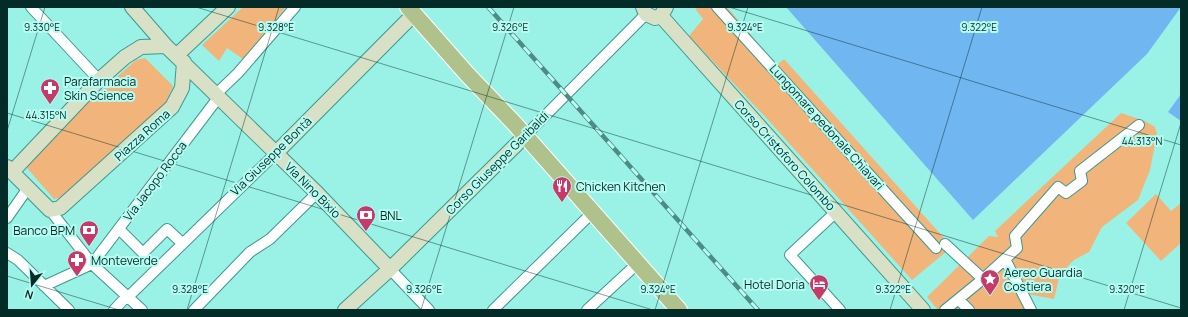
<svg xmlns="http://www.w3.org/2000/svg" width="1188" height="317" viewBox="0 0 1188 317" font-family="Manrope,sans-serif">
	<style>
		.green { fill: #f1b57b }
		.water { fill: #70b6f0 }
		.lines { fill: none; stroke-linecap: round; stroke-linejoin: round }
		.street-casing { stroke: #3e988e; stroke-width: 12 }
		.secondary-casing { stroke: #3e988e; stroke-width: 16 }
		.primary-casing { stroke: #fff; stroke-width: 18 }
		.street { stroke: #fff; stroke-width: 10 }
		.secondary { stroke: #d8e0c5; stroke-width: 14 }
		.primary { stroke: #b0c28c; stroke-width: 16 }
		.rail-casing { stroke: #4d8c84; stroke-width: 4.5 }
		.rail { stroke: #b7fcf2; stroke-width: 3; stroke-dasharray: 9; stroke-linecap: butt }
		.ticks { fill: none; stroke: #032b27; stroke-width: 1; stroke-opacity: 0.45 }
		.labels { text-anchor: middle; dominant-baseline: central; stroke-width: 4; stroke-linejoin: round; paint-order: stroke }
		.poi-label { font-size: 12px; fill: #032b27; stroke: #b7fcf2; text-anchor: start }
		.street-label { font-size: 12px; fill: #032b27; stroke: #b7fcf2 }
		.ticks-label { font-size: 10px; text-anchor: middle; fill: #032b27; stroke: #b7fcf2; stroke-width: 4; stroke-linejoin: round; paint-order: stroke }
	</style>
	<rect width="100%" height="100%" fill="#9af2e6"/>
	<!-- green -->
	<path class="green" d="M 243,7 L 286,7 L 243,59 L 227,48 L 219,61 L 202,45 Z
		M 697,7 L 727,7 L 777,65 L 784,59 L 952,247 L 912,280 L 769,121 L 689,36 L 703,19 L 696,10 Z
		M 145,58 L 173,86 L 166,102 L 113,155 L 63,197 L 54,199 L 26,167 L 82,108 L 136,60 Z
		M 1121,113 L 1145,121 L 1155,127 L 1157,134 L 1150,170 L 1138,200 L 1102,227 L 1089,252 L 1074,260 L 1060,274 L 1054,299 L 1027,294 L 1034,310 L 938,310 L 927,297 L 989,236 L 998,237 L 995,231 Z
		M 1156,194 L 1171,211 L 1181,203 L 1181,243 L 1161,261 L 1126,223 Z"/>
	<!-- water -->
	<path class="water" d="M 786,7 L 1181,7 L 1147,54 L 973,220 Z
		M 1181,94 L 1181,121 L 1168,112 Z"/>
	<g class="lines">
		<defs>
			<path id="street" d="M 31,7 L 99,80
				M 717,7 L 936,248
				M 215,95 L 238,73 L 295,7
				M 525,136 L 646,14
				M 50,210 L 92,264 L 142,310
				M 836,212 L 790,255 L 840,310
				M 7,218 L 28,188
				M 119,229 L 143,253 L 167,229 L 182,243
				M 945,244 L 983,279 L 1005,259 L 1031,310
				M 7,253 L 18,260 L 69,310
				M 1005,259 L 1017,248 L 1015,236 L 1058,187 L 1066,193 L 1082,181 L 1080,171 L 1139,125
				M 390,269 L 429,310
				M 44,286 L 92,264 L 218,98
				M 128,297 L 276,153
				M 959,300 L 969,310
				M 114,310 L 127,296
				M 194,310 L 250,252 L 270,239 L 317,193
				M 493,310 L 593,212
				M 587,310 L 638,263
				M 945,310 L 983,279"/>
			<path id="secondary" d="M 132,7 L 166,46 L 317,193 L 390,269
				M 643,7 L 646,14 L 655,18 L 661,16 L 666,7
				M 661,16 L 923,310
				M 177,55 L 228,7
				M 276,153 L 414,14
				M 7,167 L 50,210 L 60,208 L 172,107 L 182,88 L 184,62
				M 12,172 L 99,80 L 125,57 L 141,47 L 166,46
				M 345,310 L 390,269 L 525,136"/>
			<path id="primary" d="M 408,7 L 467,74 L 514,123 L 679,310"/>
		</defs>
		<!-- street casing -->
		<use href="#street" class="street-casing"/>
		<!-- secondary casing -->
		<use href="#secondary" class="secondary-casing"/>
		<!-- primary casing -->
		<use href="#primary" class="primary-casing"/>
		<!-- street -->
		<use href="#street" class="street"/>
		<!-- secondary -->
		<use href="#secondary" class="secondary"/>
		<!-- primary -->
		<use href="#primary" class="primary"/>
		<defs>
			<path id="rail" d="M 488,7 L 758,310"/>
		</defs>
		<!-- rail casing -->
		<use href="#rail" class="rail-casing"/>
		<!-- rail -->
		<use href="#rail" class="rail"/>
	</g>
	<!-- ticks -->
	<path class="ticks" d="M 196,7 L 1181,308M 729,7 L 1181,145M 7,113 L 653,310M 7,131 L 45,7M 7,276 L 119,310M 187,310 L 279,7M 421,310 L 514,7M 655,310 L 748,7M 890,310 L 982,7M 1124,310 L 1181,123"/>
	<!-- icons -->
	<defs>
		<symbol id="pharmacy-pin" viewBox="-11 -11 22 30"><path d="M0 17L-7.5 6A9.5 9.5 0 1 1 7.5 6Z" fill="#c63968" stroke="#b7fcf2"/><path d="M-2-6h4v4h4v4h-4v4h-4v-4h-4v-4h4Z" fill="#fff"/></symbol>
		<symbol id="restaurant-pin" viewBox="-11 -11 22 30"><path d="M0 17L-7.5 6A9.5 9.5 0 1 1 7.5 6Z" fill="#c63968" stroke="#b7fcf2"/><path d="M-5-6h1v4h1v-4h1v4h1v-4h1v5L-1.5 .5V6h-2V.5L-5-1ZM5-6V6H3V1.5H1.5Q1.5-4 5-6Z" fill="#fff"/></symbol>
		<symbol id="bank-pin" viewBox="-11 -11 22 30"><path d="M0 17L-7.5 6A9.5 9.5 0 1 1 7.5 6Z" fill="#c63968" stroke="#b7fcf2"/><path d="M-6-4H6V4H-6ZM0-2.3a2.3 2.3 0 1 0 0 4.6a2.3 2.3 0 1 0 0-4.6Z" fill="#fff"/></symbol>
		<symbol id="sight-pin" viewBox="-11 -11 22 30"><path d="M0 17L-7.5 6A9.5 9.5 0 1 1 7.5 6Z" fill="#c63968" stroke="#b7fcf2"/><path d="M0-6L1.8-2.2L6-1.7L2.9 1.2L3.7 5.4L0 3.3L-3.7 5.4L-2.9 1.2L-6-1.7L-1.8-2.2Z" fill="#fff"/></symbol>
		<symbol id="hotel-pin" viewBox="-11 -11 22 30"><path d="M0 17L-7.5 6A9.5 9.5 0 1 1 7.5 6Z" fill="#c63968" stroke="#b7fcf2"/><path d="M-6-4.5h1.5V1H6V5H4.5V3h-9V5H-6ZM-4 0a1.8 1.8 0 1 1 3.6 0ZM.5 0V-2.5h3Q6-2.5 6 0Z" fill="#fff"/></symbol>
	</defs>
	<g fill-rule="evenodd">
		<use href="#pharmacy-pin" x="39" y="77" width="22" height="30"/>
		<use href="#restaurant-pin" x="551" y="175" width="22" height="30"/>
		<use href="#bank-pin" x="355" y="204" width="22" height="30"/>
		<use href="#bank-pin" x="78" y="219" width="22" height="30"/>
		<use href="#pharmacy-pin" x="66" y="249" width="22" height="30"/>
		<use href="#sight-pin" x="979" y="268" width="22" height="30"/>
		<use href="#hotel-pin" x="808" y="273" width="22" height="30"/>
	</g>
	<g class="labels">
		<!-- poi labels -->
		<g class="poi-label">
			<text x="64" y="81">Parafarmacia<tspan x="64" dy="14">Skin Science</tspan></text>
			<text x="576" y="186">Chicken Kitchen</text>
			<text x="380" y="215">BNL</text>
			<text x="75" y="230" text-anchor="end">Banco BPM</text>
			<text x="91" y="260">Monteverde</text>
			<text x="1004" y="272">Aereo Guardia<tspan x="1004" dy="14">Costiera</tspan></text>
			<text x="805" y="284" text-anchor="end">Hotel Doria</text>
		</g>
		<!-- street labels -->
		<g class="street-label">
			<text transform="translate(827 127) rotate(48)">Lungomare pedonale Chiavari</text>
			<text transform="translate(142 135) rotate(-42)">Piazza Roma</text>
			<text transform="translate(785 155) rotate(48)">Corso Cristoforo Colombo</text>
			<text transform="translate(271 156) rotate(-44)">Via Giuseppe Bontà</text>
			<text transform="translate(497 163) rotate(-45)">Corso Giuseppe Garibaldi</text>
			<text transform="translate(155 181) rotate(-53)">Via Jacopo Rocca</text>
			<text transform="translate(313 190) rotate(45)">Via Nino Bixio</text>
		</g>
	</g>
	<g class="ticks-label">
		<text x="42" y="31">9.330°E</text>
		<text x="276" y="31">9.328°E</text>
		<text x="510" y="31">9.326°E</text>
		<text x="745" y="31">9.324°E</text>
		<text x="979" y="31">9.322°E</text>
		<text x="46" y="119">44.315°N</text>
		<text x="1142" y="145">44.313°N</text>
		<text x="190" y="293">9.328°E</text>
		<text x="424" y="293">9.326°E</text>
		<text x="658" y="293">9.324°E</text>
		<text x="893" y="293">9.322°E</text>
		<text x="1127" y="293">9.320°E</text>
	</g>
	<!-- border -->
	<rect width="1188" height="317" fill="none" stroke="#032b27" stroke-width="16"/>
	<!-- north arrow -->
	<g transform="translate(32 285) rotate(197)" stroke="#b7fcf2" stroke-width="3" paint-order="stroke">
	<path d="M0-3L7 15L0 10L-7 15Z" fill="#032b27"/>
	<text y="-6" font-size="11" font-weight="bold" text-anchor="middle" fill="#032b27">N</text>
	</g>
</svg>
